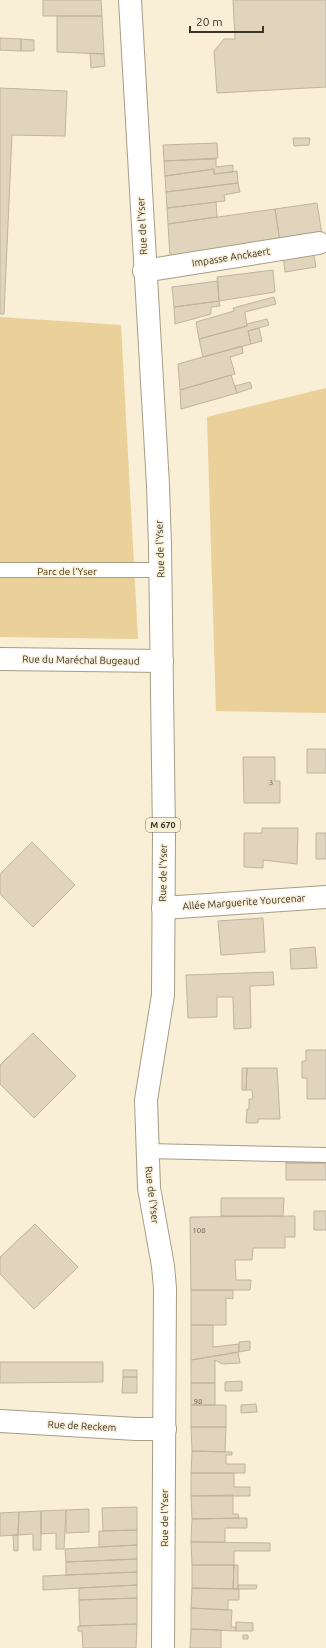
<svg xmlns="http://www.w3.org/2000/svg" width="326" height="1648" viewBox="0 0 326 1648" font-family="Ubuntu,sans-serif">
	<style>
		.green { fill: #ead099 }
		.building { fill: #e0d4bd; stroke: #bfb49e }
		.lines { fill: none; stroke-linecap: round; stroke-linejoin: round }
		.lane-casing { stroke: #a79d86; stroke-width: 16 }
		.street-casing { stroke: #a79d86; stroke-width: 24 }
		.primary-casing { stroke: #a79d86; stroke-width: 24 }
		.lane { stroke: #fff; stroke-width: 14 }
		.street { stroke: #fff; stroke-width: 22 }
		.primary { stroke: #fff; stroke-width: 22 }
		.labels { text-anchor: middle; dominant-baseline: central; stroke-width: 3; stroke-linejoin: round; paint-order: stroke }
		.number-label { font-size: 8px; fill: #635d50 }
		.shield { fill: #f9eed6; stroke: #736c5e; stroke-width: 1 }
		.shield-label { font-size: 9px; font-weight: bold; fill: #39352b }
		.street-label { font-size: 10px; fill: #39352b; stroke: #f9eed6 }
		.park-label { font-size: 10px; fill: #4e3a09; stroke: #f9eed6 }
	</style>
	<rect width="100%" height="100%" fill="#f9eed6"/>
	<!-- green -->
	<path class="green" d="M 0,317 L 121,325 L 138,639 L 0,637 Z
		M 326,388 L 326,713 L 216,711 L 207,417 Z"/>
	<!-- building -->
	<path class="building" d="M 43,0 L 101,0 L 102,16 L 43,16 Z
		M 233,0 L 326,0 L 326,87 L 217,93 L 214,51 L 224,39 L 235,39 Z
		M 57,16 L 102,16 L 104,54 L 57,52 Z
		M 0,38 L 21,39 L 21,51 L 0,50 Z
		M 21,39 L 34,40 L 34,51 L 21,51 Z
		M 90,53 L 104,54 L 105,66 L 91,68 Z
		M 0,88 L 67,91 L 65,136 L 12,135 L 4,314 L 0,314 Z
		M 293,138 L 310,138 L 309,145 L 294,146 Z
		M 217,143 L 218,158 L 164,161 L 163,145 Z
		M 216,159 L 216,167 L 233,165 L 233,172 L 214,174 L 214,169 L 165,176 L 164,161 Z
		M 214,169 L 214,174 L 237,171 L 238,183 L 166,192 L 165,176 Z
		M 238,183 L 240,192 L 224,195 L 225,201 L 167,208 L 166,192 Z
		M 216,202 L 217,217 L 168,224 L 167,208 Z
		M 317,203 L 322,235 L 280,242 L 275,209 Z
		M 275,209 L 280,242 L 170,257 L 168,224 Z
		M 313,250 L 316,267 L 285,272 L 283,255 Z
		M 273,270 L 275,292 L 219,301 L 217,277 Z
		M 218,281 L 219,301 L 174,307 L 172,287 Z
		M 274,297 L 276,304 L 245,312 L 247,326 L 199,339 L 196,322 L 234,311 L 233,308 Z
		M 219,301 L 220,306 L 211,307 L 211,314 L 175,324 L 174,307 Z
		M 267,319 L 269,325 L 248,331 L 251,344 L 203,357 L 199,339 L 247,326 L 247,324 Z
		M 259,328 L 262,341 L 251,344 L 248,331 Z
		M 242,346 L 243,353 L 230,357 L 235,374 L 180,390 L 178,364 Z
		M 231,375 L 237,393 L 181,409 L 180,390 Z
		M 250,382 L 252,388 L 237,393 L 235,386 Z
		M 307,749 L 326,749 L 326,773 L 307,773 Z
		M 243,757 L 275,757 L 275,781 L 280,781 L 280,803 L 244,803 Z
		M 262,828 L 298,828 L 297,864 L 263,860 L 263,868 L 244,867 L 244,833 L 262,833 Z
		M 316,833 L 326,833 L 326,859 L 316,859 Z
		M 32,842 L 75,885 L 33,927 L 0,894 L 0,874 Z
		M 263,918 L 265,952 L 221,955 L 218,921 Z
		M 315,947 L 317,968 L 291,969 L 290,949 Z
		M 273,972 L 274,985 L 250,986 L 251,1028 L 234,1029 L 233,997 L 217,997 L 217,1017 L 188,1018 L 186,975 Z
		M 33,1033 L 76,1076 L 34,1118 L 0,1084 L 0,1065 Z
		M 306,1050 L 326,1050 L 326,1099 L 307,1099 L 307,1078 L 302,1078 L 302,1061 L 306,1061 Z
		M 242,1068 L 247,1068 L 246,1090 L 242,1090 Z
		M 247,1068 L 277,1068 L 280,1119 L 258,1119 L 258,1123 L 246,1123 L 247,1109 L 249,1109 L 249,1099 L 253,1099 L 252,1090 L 246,1090 Z
		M 286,1161 L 326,1161 L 326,1163 L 286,1163 Z
		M 286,1163 L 326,1163 L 326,1180 L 286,1180 Z
		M 221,1198 L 284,1198 L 283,1216 L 221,1216 Z
		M 314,1211 L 326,1211 L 326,1230 L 314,1230 Z
		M 295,1216 L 295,1237 L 285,1237 L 285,1248 L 253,1248 L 252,1260 L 235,1260 L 236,1280 L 251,1280 L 250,1290 L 191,1290 L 190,1217 Z
		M 35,1224 L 78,1267 L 34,1309 L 0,1274 L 0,1257 Z
		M 191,1290 L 233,1290 L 233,1299 L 226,1298 L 226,1325 L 191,1325 Z
		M 191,1325 L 213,1325 L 213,1347 L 239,1344 L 239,1352 L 191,1360 Z
		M 250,1341 L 250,1350 L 239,1352 L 239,1342 Z
		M 238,1352 L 240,1363 L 222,1364 L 215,1360 L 215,1383 L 191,1383 L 191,1360 Z
		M 0,1362 L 103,1362 L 103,1382 L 0,1383 Z
		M 123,1370 L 137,1370 L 137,1377 L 123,1377 Z
		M 123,1377 L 137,1377 L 137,1393 L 122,1393 Z
		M 242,1381 L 242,1391 L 225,1391 L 225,1382 Z
		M 191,1383 L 215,1383 L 215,1405 L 191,1405 Z
		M 256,1404 L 257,1412 L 241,1413 L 241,1405 Z
		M 191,1405 L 226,1405 L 226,1427 L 191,1427 Z
		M 191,1427 L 226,1427 L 225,1452 L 192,1451 Z
		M 192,1451 L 232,1452 L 232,1455 L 226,1455 L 226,1464 L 245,1464 L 245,1473 L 191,1473 Z
		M 191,1473 L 234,1473 L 234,1487 L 250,1487 L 250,1496 L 191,1496 Z
		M 233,1495 L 233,1514 L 238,1514 L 239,1518 L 192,1519 L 191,1496 Z
		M 137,1507 L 137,1530 L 103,1531 L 102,1508 Z
		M 89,1509 L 89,1532 L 66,1533 L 66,1510 Z
		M 66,1510 L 64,1549 L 56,1549 L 56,1533 L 41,1534 L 41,1511 Z
		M 41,1511 L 41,1550 L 33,1550 L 33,1534 L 18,1535 L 19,1512 Z
		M 19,1512 L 18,1535 L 0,1536 L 0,1513 Z
		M 247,1518 L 247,1528 L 225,1528 L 225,1542 L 191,1542 L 192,1519 Z
		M 137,1530 L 137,1545 L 99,1547 L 99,1531 Z
		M 13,1535 L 18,1535 L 18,1551 L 14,1551 Z
		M 191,1542 L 270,1543 L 270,1551 L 234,1551 L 234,1565 L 192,1565 Z
		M 137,1545 L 137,1559 L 66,1562 L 65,1549 Z
		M 137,1559 L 137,1572 L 66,1575 L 66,1562 Z
		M 192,1565 L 234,1565 L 233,1589 L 192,1588 Z
		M 234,1565 L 238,1565 L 238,1589 L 233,1589 Z
		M 137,1572 L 137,1585 L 43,1590 L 43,1576 Z
		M 137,1585 L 137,1598 L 79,1600 L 79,1588 Z
		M 238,1585 L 257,1585 L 256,1589 L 238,1589 Z
		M 192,1588 L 239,1589 L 239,1600 L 228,1600 L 228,1610 L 191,1608 Z
		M 137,1598 L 137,1624 L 80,1626 L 79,1600 Z
		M 191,1608 L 232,1610 L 231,1627 L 236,1627 L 236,1631 L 191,1629 Z
		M 236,1622 L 253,1623 L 253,1631 L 236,1631 Z
		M 137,1624 L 136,1648 L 83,1648 L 82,1631 L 78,1631 L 78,1626 Z
		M 191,1629 L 221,1630 L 221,1648 L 190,1648 Z
		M 243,1635 L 248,1635 L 248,1639 L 243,1639 Z"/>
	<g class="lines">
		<defs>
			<path id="lane" d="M 0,570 L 161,570
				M 147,1151 L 326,1155"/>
			<path id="street" d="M 144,271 L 319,243
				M 0,659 L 162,661
				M 163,908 L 326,897
				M 0,1421 L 136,1429 L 165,1429"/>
			<path id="primary" d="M 130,0 L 158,485 L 160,546 L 164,835 L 163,995 L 146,1100 L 149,1188 L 163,1266 L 165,1288 L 163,1648"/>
		</defs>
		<!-- lane casing -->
		<use href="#lane" class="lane-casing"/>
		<!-- street casing -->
		<use href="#street" class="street-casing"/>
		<!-- primary casing -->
		<use href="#primary" class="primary-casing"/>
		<!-- lane -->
		<use href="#lane" class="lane"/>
		<!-- street -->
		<use href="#street" class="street"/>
		<!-- primary -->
		<use href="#primary" class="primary"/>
	</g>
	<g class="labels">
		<!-- number labels -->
		<g class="number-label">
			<text x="271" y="782">3</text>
			<text x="199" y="1230">108</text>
			<text x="198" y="1401">98</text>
		</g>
		<!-- shield labels -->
		<rect class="shield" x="146" y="818" width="34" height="14" rx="3"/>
		<g class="shield-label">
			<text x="163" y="825">M 670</text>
		</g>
		<!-- street labels -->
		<g class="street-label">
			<text transform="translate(142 226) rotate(-93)">Rue de l'Yser</text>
			<text transform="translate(231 257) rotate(-9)">Impasse Anckaert</text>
			<text transform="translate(160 549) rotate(-92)">Rue de l'Yser</text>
			<text transform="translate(81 660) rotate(1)">Rue du Maréchal Bugeaud</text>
			<text transform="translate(163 873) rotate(-89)">Rue de l'Yser</text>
			<text transform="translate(244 902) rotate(-4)">Allée Marguerite Yourcenar</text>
			<text transform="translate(152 1195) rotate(83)">Rue de l'Yser</text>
			<text transform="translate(82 1426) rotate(3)">Rue de Reckem</text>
			<text transform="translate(164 1518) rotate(-90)">Rue de l'Yser</text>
		</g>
		<!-- park labels -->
		<g class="park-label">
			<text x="67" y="571">Parc de l'Yser</text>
		</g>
	</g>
	<!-- scale -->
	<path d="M190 26v6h73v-6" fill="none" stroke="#39352b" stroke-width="2"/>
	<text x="196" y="26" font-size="12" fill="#39352b" stroke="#f9eed6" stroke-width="3" paint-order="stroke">20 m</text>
</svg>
